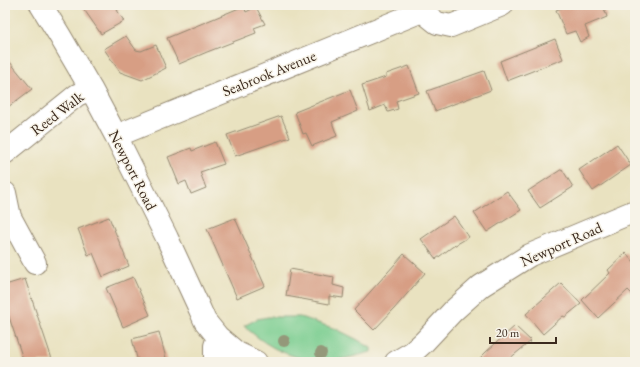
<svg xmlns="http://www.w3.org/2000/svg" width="640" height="367" viewBox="0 0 640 367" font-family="'EB Garamond',serif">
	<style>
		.green { fill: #7bce91; stroke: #5b7c58 }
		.building { fill: #d79e84 }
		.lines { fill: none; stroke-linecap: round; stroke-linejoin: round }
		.minor-casing { stroke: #92866f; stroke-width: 24 }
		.minor { stroke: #fff; stroke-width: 22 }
		.tree { fill: #94987a }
		.labels { text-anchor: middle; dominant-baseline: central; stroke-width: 3; stroke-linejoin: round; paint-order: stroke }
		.street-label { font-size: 15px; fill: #3b2a1e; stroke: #f7f3e8 }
	</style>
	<rect width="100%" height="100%" fill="#f7f3e8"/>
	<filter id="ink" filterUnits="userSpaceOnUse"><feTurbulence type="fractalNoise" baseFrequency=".025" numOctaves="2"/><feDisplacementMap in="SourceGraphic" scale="8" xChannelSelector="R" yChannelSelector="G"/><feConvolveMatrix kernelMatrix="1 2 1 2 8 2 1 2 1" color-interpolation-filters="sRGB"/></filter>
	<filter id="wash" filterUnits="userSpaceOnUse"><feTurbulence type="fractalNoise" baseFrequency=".012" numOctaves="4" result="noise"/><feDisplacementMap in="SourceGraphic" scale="16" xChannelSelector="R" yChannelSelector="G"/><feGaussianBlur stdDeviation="0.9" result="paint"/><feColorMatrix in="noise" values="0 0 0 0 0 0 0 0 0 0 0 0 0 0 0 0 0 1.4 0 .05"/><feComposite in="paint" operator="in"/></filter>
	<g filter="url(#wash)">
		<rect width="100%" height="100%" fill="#e9e2c0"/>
		<!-- green -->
		<path class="green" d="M 268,317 L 300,317 L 336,329 L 358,340 L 371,348 L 371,352 C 355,356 336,362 319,361 C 307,361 285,354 274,348 C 263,342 253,334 244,326 L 257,319 Z"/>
		<g id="blocks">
			<!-- building -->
			<path class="building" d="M 81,5 L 125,5 L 117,10 L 124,21 L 101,34 Z
				M 569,5 L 603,5 L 607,17 L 585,26 L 589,37 L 580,42 L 575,31 L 566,34 L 556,10 Z
				M 244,6 L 246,12 L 256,7 L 265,24 L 254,28 L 256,33 L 207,52 L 179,64 L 167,38 Z
				M 126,36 L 136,50 L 141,51 L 156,45 L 166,68 L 142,80 L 120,72 L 104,49 Z
				M 555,39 L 563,59 L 507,81 L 500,61 Z
				M 5,56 L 32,89 L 8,107 L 5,102 Z
				M 409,66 L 419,93 L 396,101 L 398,109 L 388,112 L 385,105 L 370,111 L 362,85 L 386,77 L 386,74 Z
				M 484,71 L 491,90 L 435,111 L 427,91 Z
				M 350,90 L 358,111 L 332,122 L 337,136 L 312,146 L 306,133 L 303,134 L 295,112 Z
				M 281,116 L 290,137 L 235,156 L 227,135 Z
				M 215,142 L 224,164 L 200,172 L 206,188 L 191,194 L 186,181 L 179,184 L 168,157 L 191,148 L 192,151 Z
				M 617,144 L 631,165 L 593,191 L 579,170 Z
				M 562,169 L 573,187 L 540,208 L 528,191 Z
				M 507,191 L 521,210 L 487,232 L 474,213 Z
				M 454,216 L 469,237 L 452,247 L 436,259 L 421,239 Z
				M 109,217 L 129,266 L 103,277 L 93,253 L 88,255 L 78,229 Z
				M 235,218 L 265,286 L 237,298 L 207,229 Z
				M 626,253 L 635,263 L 635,297 L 628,290 L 598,318 L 582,300 L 610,273 L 608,270 Z
				M 404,254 L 425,273 L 394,309 L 374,330 L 354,310 Z
				M 290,269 L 334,277 L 333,285 L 344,288 L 343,298 L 329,296 L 329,304 L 286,296 Z
				M 133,277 L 150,315 L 123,327 L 106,288 Z
				M 25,279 L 53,362 L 24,362 L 5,305 L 5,285 Z
				M 561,283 L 581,304 L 565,317 L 563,316 L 543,334 L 526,314 Z
				M 515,326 L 531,341 L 509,359 L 511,362 L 476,362 L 486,352 Z
				M 159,332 L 167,362 L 138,362 L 132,339 Z"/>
		</g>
	</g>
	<g filter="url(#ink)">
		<use href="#blocks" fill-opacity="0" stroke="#92866f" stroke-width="1"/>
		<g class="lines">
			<defs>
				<path id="minor" d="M 41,5 L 60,36 L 91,89 L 116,136 L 167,238 L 197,303 L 205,321 L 218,337 L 237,353 L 256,362
					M 422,11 L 437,23 L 451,26 L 502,5
					M 116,136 L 422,11 L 423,5
					M 5,153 L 77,95 L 91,89
					M 5,193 L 10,217 L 35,263
					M 215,362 L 215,346 L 218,337
					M 396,362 L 413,352 L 424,342 L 453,311 L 481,286 L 530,255 L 635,211"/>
			</defs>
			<!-- minor casing -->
			<use href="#minor" class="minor-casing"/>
			<!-- minor -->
			<use href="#minor" class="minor"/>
		</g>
		<!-- trees -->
		<g class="tree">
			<circle cx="284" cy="341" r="6"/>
			<circle cx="321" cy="353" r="6"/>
		</g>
	</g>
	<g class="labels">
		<!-- street labels -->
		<g class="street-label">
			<text transform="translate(269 73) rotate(-22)">Seabrook Avenue</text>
			<text transform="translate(57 113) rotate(-37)">Reed Walk</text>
			<text transform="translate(133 170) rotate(63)">Newport Road</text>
			<text transform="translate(561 244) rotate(-24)">Newport Road</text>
		</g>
	</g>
	<!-- margin -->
	<rect width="640" height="367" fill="none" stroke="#f7f3e8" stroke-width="20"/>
	<!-- scale -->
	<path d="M490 337v6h66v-6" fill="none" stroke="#3b2a1e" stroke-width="2"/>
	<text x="496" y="337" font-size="12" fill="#3b2a1e" stroke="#f7f3e8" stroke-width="3" paint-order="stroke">20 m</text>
</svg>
